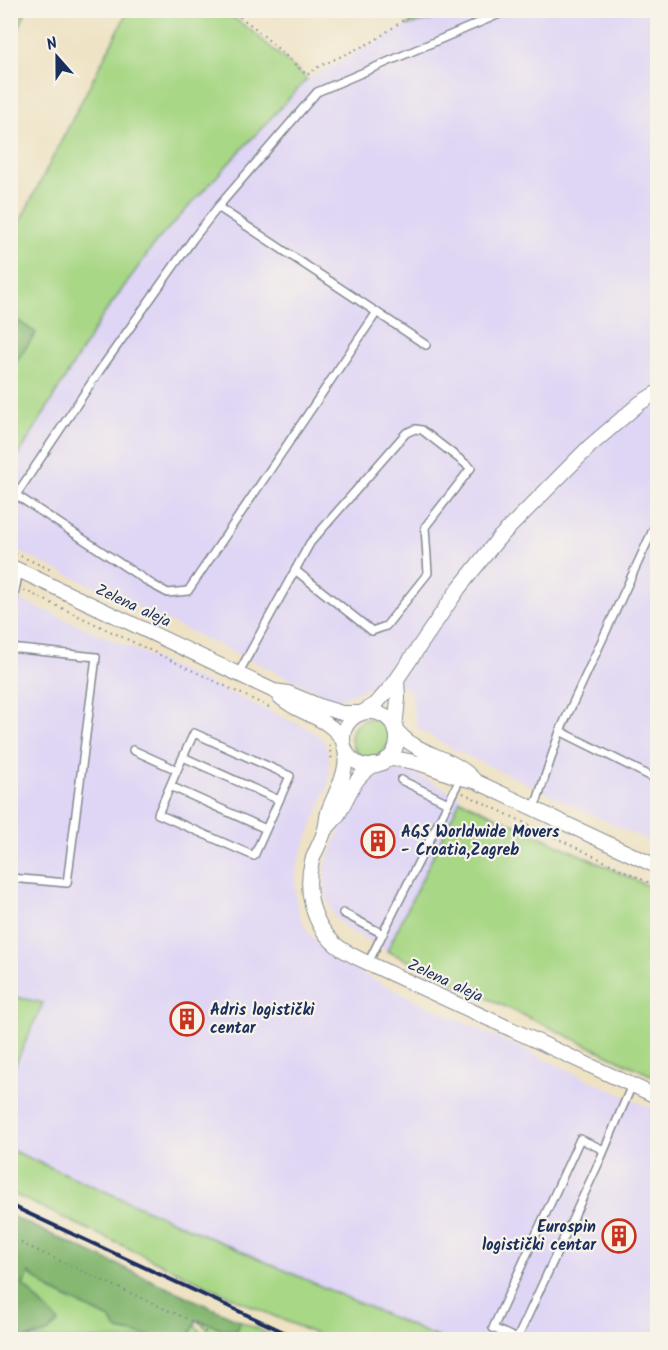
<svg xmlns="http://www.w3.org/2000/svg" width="668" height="1350" viewBox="0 0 668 1350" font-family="Kalam,sans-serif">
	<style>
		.built { fill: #dfd5f5 }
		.green { fill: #a8d785; stroke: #628372; stroke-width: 1.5 }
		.forest { fill: #86b872; stroke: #507468; stroke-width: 1.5 }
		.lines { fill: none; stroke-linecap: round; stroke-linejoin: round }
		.service-casing { stroke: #848890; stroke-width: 10 }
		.minor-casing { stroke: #848890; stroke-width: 16 }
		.path { stroke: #848890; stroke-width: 2; stroke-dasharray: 1.5 4.5; stroke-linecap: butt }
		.service { stroke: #fff; stroke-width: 7 }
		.minor { stroke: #fff; stroke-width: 14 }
		.rail { stroke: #1b2f5e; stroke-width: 4 }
		.labels { text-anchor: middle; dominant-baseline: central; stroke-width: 4.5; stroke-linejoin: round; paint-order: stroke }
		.street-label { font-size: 16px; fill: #1b2f5e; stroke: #f7f3e8 }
		.poi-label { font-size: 16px; font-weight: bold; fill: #1b2f5e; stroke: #f7f3e8; text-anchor: start }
	</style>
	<rect width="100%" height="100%" fill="#f7f3e8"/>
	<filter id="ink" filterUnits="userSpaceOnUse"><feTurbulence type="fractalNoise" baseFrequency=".0167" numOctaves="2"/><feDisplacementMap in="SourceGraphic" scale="12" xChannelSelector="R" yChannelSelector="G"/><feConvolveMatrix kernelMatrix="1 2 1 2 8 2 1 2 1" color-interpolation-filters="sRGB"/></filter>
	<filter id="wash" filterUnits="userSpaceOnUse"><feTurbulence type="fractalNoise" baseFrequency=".008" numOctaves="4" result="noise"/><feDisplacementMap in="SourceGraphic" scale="24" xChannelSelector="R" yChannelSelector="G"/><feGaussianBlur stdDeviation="1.35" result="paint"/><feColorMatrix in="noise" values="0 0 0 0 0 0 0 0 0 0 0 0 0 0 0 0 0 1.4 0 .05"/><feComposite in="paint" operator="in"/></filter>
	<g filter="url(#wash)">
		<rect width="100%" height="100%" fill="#eee2c3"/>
		<!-- built -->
		<path class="built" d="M 468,11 L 657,11 L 657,845 L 451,748 L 417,728 L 410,690 L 387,680 L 336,700 L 11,548 L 11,468 L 100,320 L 156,241 L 307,79 L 406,26 Z
			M 11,596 L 129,647 L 304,727 L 322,738 L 328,753 L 330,773 L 328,786 L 297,864 L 295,883 L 296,900 L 300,916 L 308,932 L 328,956 L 394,990 L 657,1111 L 657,1339 L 441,1339 L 11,1150 L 11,1074 L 42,1004 L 11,996 Z
			M 409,771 L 461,797 L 387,951 L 351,932 L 337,920 L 329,906 L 326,893 L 325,867 L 351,802 L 361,788 L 378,776 L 392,772 Z"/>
		<!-- green -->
		<path class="green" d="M 11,10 L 26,11 L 11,48 L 10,11 Z
			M 128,11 L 224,11 L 252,31 L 307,79 L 156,242 L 100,320 L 11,468 L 11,369 L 36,333 L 11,317 L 11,239 Z
			M 426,11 L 426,10 L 468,11 L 406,26 Z
			M351 738a19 19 0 1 1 38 0a19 19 0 1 1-38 0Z
			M 460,800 L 657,890 L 657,1078 L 387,951 Z
			M 11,996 L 43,1003 L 11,1074 L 10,996 Z
			M 11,1150 L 441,1339 L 327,1339 L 253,1307 L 11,1193 Z
			M 29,1273 L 51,1290 L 110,1319 L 118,1330 L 164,1339 L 26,1339 L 47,1333 L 23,1285 Z
			M 197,1320 L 235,1333 L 240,1321 L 279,1339 L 218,1339 Z
			M 195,1325 L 208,1339 L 188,1339 Z"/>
		<!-- forest -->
		<path class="forest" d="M 11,316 L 36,333 L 11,369 L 10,317 Z
			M 11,1216 L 240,1321 L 235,1333 L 197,1320 L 188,1339 L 164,1339 L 118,1330 L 110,1319 L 51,1290 L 29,1273 L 23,1285 L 59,1322 L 47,1333 L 22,1339 L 16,1327 L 11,1328 Z"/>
	</g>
	<g filter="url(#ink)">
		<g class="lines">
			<defs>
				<path id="service" d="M 426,345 L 218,207 L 317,92 L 509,10
					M 16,495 L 153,585 L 168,593 L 188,591 L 377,312
					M 10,504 L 100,370 L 193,239 L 218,207
					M 10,616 L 19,570
					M 10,648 L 96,657 L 67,883 L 10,878
					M 238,674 L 310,543 L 406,433 L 415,429 L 422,430 L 471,468 L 425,527 L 428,573 L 386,626 L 372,631 L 295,570
					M 560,731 L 658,780
					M 133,750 L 177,770 L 194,733 L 290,776 L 254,856 L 158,814 L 177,770
					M 183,757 L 279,800
					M 401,780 L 448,803
					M 170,786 L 266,829
					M 533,808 L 538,798 L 560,731 L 658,519
					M 343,913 L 383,934
					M 368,963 L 460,779
					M 604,1150 L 580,1139 L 493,1328 L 517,1339 L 600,1160 L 632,1085"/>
				<path id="minor" d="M 10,566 L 274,691 L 288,693 L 322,707 L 342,713 L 361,713 L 376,704 L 395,682 L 459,588 L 498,539 L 590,446 L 640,403 L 658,392
					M 397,679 L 398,699 L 395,728 C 414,756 454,755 475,781
					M 280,697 C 299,715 329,716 343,741
					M343 739a27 27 0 1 1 54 0a27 27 0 1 1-54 0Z
					M 345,748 C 349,771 337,789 329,809 C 326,817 327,825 324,832 C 321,842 315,851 312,861 C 304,891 313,925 336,945 C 346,953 357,958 368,963 L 658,1097
					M 387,759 C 423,758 442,776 475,781 L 658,867
					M 326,829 C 330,824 335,820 338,815 C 350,794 352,779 374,765"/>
			</defs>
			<!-- service casing -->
			<use href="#service" class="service-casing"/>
			<!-- minor casing -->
			<use href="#minor" class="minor-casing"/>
			<!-- path -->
			<path class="path" d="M 230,10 L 254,27 L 307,75 L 318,67 L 372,42 L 418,10
				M 10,551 L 51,570
				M 24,590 L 273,709
				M 329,745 L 332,760
				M 463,793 L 658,887
				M 10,1238 L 185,1318 L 199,1325 L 213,1340"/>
			<!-- service -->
			<use href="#service" class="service"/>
			<!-- minor -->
			<use href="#minor" class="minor"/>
			<!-- rail -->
			<path class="rail" d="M 10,1205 L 301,1340"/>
		</g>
	</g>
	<!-- icons -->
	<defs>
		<symbol id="building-ring" viewBox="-11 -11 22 22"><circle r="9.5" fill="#f7f3e8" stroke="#c8321e" stroke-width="1.5"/><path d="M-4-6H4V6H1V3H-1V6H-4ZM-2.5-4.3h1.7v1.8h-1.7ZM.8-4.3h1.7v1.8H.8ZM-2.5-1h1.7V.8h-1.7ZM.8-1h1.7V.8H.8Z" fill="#c8321e"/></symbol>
	</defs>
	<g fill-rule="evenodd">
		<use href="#building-ring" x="359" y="822" width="38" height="38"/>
		<use href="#building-ring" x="168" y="1000" width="38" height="38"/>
		<use href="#building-ring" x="600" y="1217" width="38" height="38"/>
	</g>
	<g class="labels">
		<!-- street labels -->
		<g class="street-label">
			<text transform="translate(133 606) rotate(25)">Zelena aleja</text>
			<text transform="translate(445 981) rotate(25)">Zelena aleja</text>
		</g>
		<!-- poi labels -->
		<g class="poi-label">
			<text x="401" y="832">AGS Worldwide Movers<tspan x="401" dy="18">- Croatia,Zagreb</tspan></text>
			<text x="210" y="1010">Adris logistički<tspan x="210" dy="18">centar</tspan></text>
			<text x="596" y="1227" text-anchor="end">Eurospin<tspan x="596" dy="18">logistički centar</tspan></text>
		</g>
	</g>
	<!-- margin -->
	<rect width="668" height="1350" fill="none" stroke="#f7f3e8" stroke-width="36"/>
	<!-- north arrow -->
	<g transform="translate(57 57) rotate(339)" stroke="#f7f3e8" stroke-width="4.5" paint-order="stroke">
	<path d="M0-4.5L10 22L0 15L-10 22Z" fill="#1b2f5e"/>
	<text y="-9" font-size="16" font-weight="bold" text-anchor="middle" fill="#1b2f5e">N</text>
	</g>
</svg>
